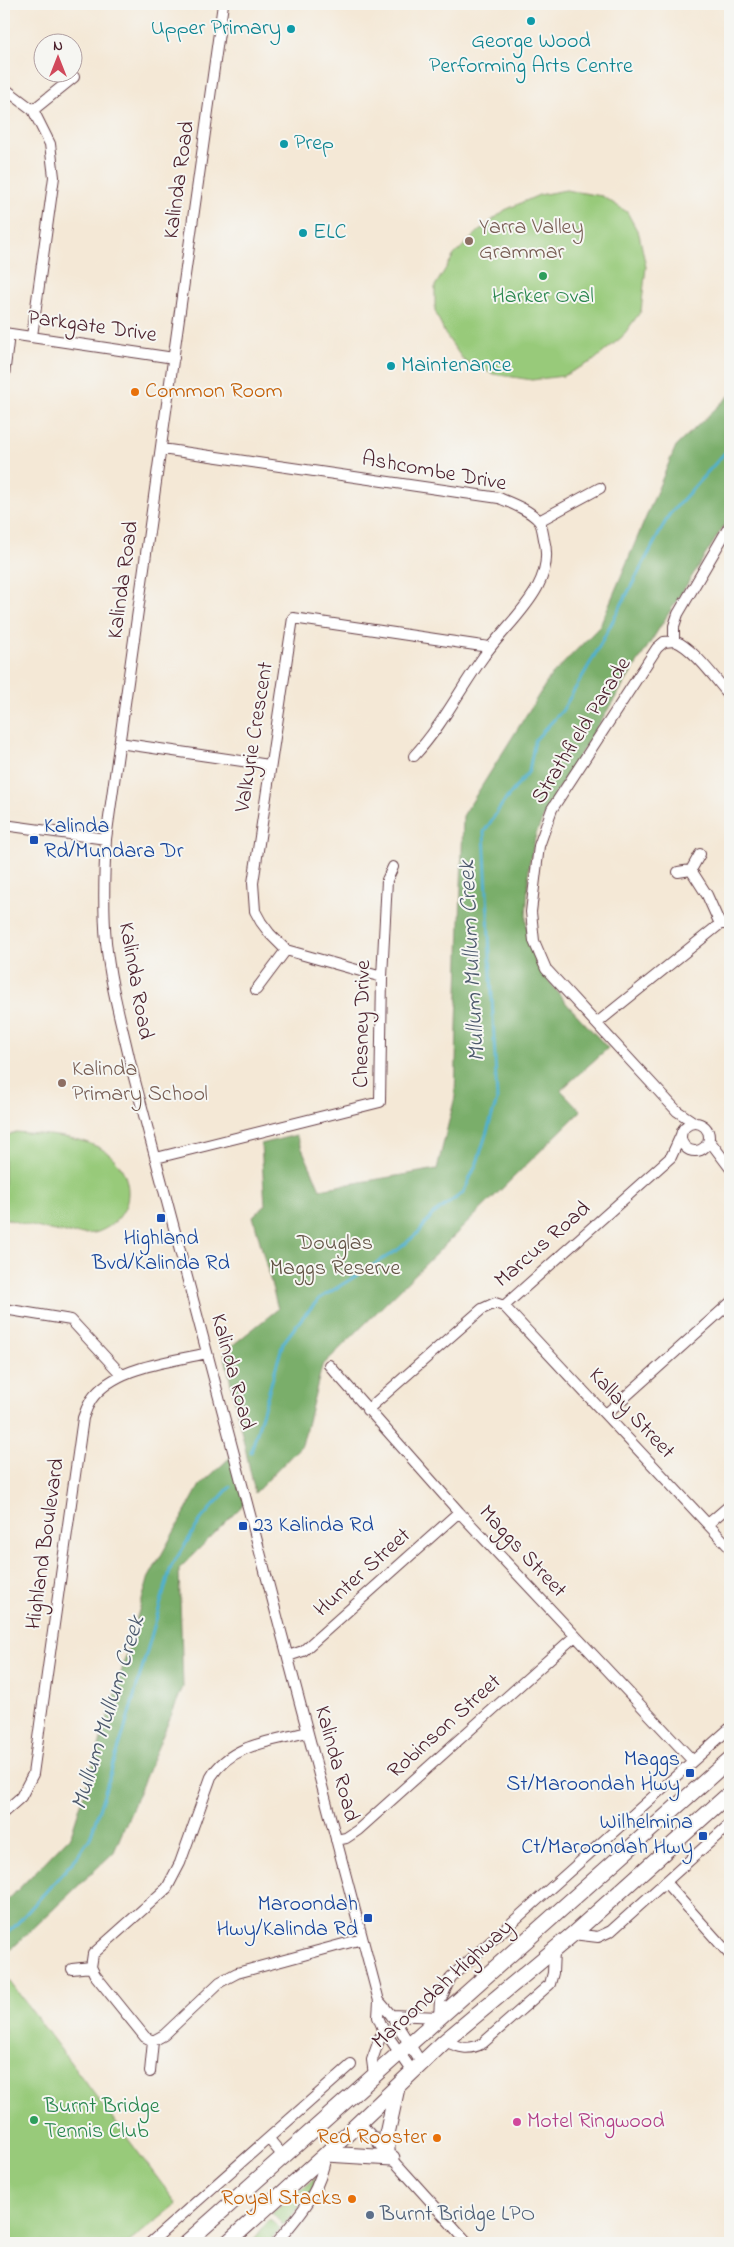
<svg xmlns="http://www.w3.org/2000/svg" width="734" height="2247" viewBox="0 0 734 2247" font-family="'Indie Flower',sans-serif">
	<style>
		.green { fill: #98ca7a; stroke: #717452 }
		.forest { fill: #7aae6a; stroke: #62664a }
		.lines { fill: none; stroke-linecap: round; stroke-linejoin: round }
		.stream { stroke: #50b0cf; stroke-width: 3 }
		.minor-casing { stroke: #643d45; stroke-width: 12 }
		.highway-casing { stroke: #643d45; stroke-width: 17 }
		.minor { stroke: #fff; stroke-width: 10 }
		.highway { stroke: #fff; stroke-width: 15 }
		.culture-dot { fill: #0f9aa8; stroke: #f6f6f2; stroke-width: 2 }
		.education-dot { fill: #8d6e63; stroke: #f6f6f2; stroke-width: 2 }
		.leisure-dot { fill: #2e9e5b; stroke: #f6f6f2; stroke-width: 2 }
		.food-dot { fill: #e8710a; stroke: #f6f6f2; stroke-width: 2 }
		.transit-dot { fill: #1a4fb4; stroke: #f6f6f2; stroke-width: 2 }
		.hotel-dot { fill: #d1479c; stroke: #f6f6f2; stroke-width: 2 }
		.service-dot { fill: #5c6f8a; stroke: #f6f6f2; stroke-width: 2 }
		.labels { text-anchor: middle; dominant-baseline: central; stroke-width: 4; stroke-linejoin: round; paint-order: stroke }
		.culture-label { font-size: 22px; fill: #0d838f; stroke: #f6f6f2; text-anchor: start }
		.street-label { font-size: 22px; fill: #4a1f2b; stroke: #f6f6f2 }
		.education-label { font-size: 22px; fill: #785e54; stroke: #f6f6f2; text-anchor: start }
		.leisure-label { font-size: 22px; fill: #27864d; stroke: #f6f6f2 }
		.food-label { font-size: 22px; fill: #c56008; stroke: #f6f6f2; text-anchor: end }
		.transit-label { font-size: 22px; fill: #164399; stroke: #f6f6f2; text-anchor: end }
		.park-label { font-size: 22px; fill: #615243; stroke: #f6f6f2 }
		.hotel-label { font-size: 22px; fill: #b23c85; stroke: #f6f6f2; text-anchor: start }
		.service-label { font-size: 22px; fill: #4e5e75; stroke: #f6f6f2; text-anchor: start }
		.water-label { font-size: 24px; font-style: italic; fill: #4c596d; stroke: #f6f6f2 }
	</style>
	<rect width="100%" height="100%" fill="#f6f6f2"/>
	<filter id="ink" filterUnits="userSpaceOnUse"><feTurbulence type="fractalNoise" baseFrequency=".02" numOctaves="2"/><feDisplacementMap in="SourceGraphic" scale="10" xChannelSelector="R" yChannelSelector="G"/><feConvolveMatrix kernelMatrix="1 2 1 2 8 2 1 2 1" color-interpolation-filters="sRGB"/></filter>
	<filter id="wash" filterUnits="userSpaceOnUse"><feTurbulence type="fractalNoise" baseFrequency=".0096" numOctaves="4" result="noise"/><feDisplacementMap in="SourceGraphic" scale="20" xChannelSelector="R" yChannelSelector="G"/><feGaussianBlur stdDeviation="1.12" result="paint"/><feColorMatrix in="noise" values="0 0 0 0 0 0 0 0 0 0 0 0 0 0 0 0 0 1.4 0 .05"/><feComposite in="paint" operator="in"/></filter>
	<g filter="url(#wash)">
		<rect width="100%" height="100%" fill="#f4e8d6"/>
		<!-- green -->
		<path class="green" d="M 566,190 L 602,196 L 627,212 L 639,234 L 646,267 L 641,311 L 622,337 L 593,361 L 563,376 L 532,380 L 493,374 L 464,361 L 445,334 L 435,311 L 435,286 L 454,255 L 479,231 L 505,210 L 539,195 Z
			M 16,1132 C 43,1135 73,1135 98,1147 C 136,1166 140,1216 98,1232 C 78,1239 24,1225 4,1218 L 4,1137 Z
			M 4,1974 L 177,2204 L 128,2243 L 4,2243 Z
			M 316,2177 L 310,2195 L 283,2225 L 272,2213 Z
			M 270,2219 L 280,2228 L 268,2243 L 251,2243 Z"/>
		<!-- forest -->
		<path class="forest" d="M 730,395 L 730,516 L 551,800 L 536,834 L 529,866 L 526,919 L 528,938 L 536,964 L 567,1004 L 608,1048 L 561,1090 L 581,1111 L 322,1366 L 302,1445 L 255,1493 L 224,1352 L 278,1309 L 253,1216 L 265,1205 L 261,1144 L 296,1135 L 320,1189 L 437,1169 L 455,1097 L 463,816 L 550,677 L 600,626 L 676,446 Z
			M 234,1454 L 247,1501 L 179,1569 L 183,1687 L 114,1852 L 4,1956 L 4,1904 L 71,1835 L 112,1704 L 148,1579 L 200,1485 Z"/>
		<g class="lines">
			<!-- stream -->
			<path class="stream" d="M 251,1452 L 283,1343 L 302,1318 L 319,1299 L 399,1249 L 420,1231 L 432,1215 L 463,1193 L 477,1163 L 497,1100 L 484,832 L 503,803 L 529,771 L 535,740 L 562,711 L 592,660 L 669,515 L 730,447
				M 4,1938 L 77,1857 L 90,1838 L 125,1728 L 171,1567 L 202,1518 L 230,1487"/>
		</g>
	</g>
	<g filter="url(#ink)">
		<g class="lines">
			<defs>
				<path id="minor" d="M 223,4 L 106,839 C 104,874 103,908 106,942 C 110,984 122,1025 131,1066 L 379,2001 L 378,2017 L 383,2029 L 413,2072
					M 4,88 L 33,110 L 50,144 L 54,177 L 32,336
					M 33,110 L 74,77
					M 4,333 L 174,358
					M 4,376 L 9,334
					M 162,449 L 499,498 C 511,503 530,510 539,521 C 542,525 543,534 544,539 C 557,587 508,621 484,656 C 460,689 442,726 414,756
					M 539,521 L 600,488
					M 674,641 C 692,646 717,681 730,696
					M 119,743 L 269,765
					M 4,825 L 106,839
					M 691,870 L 707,895 L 720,924
					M 678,872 L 691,870 L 700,854
					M 382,977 L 286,950 L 270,934 L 261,922 L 255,911 L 253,883 L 293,618 L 489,647
					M 256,990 L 286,950
					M 597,1023 L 720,924 L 730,924
					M 695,1123 L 677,1111 L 546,969 L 534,941 L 531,912 L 539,846 L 552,809 L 657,648 L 664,642 L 674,641 L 674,626 L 678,614 L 730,525
					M681 1137a14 14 0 1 1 28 0a14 14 0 1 1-28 0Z
					M 709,1140 L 730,1168
					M 156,1158 L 380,1102 L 382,977 L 387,880 L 393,867
					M 504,1306 L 730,1548
					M 4,1309 L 71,1320 L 121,1374
					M 329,1365 L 459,1512 L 693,1761
					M 367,1410 L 482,1309 L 495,1303 L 504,1306 L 671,1157 L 681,1135
					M 606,1414 L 730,1303
					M 708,1524 L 730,1505
					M 288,1656 L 303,1651 L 459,1512
					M 307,1732 C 273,1741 231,1744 211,1777 L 180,1863 L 167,1888 L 93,1954 L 91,1967 L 95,1975 L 145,2037 L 153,2041 L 164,2035 L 220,1982 L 237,1973 L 362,1939
					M 4,1812 L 21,1797 L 33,1774 L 83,1418 C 85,1412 88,1405 91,1400 C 114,1366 171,1362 207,1353
					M 336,1840 L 346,1838 L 358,1830 L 575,1636
					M 665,1882 L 730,1955
					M 573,1934 L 598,1937 L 611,1931 L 730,1824
					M 72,1969 L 91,1967
					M 379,2001 L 391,2015 L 422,2064
					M 391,2015 L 439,2017 L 440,2001 L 451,1977 L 730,1728
					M 445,2041 C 459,2048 469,2051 483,2043 L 550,1984 L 553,1973 L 554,1950
					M 150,2072 L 153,2041
					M 374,2075 L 372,2060 L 383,2029
					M 359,2122 L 468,2243
					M 269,2139 L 283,2156
					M 150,2243 L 351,2065
					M 276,2243 C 300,2214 320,2194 326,2154"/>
				<path id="highway" d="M 387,2153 L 387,2134 L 397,2088
					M 326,2154 L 392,2158
					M 186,2243 L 730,1759
					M 227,2243 L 326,2154 L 445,2041 L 573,1934 L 730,1793"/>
			</defs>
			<!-- minor casing -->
			<use href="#minor" class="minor-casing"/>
			<!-- highway casing -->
			<use href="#highway" class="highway-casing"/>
			<!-- minor -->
			<use href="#minor" class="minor"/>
			<!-- highway -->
			<use href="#highway" class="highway"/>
		</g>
	</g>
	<!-- markers -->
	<g class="culture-dot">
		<circle cx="531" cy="21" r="5"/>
		<circle cx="291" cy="29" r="5"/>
		<circle cx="284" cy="144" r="5"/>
		<circle cx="303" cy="233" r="5"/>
		<circle cx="391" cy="366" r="5"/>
	</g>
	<g class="education-dot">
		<circle cx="469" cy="241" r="5"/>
		<circle cx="62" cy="1083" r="5"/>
	</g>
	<g class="leisure-dot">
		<circle cx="543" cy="276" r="5"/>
		<circle cx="34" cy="2120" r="5"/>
	</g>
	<g class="food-dot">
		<circle cx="135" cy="392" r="5"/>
		<circle cx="437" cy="2138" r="5"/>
		<circle cx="352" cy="2199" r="5"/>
	</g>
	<g class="transit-dot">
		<rect x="29" y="835" width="10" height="10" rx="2.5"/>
		<rect x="156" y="1213" width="10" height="10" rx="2.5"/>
		<rect x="238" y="1521" width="10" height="10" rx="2.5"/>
		<rect x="685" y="1768" width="10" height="10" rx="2.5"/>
		<rect x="698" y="1831" width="10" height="10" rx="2.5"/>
		<rect x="363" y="1913" width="10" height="10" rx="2.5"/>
	</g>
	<circle class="hotel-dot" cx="517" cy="2122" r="5"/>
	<circle class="service-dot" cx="370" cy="2215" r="5"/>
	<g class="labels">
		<!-- culture labels -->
		<g class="culture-label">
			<text x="281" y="29" text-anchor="end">Upper Primary</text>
			<text x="531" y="42" text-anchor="middle">George Wood<tspan x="531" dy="25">Performing Arts Centre</tspan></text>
			<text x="294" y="144">Prep</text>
			<text x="313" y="233">ELC</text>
			<text x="401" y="366">Maintenance</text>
		</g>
		<!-- street labels -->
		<g class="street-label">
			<text transform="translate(180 180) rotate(-82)">Kalinda Road</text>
			<text transform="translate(92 327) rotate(8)">Parkgate Drive</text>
			<text transform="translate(434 472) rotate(10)">Ashcombe Drive</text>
			<text transform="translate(124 580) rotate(-82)">Kalinda Road</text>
			<text transform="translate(582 731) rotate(-58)">Strathfield Parade</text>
			<text transform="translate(255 737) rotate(-81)">Valkyrie Crescent</text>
			<text transform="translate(135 981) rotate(80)">Kalinda Road</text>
			<text transform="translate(363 1024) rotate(-89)">Chesney Drive</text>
			<text transform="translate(543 1245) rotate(-41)">Marcus Road</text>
			<text transform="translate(232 1372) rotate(75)">Kalinda Road</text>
			<text transform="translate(631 1414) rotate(47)">Kallay Street</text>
			<text transform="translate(46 1544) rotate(-82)">Highland Boulevard</text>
			<text transform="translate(522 1552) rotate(47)">Maggs Street</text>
			<text transform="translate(363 1573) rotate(-42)">Hunter Street</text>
			<text transform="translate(445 1727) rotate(-42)">Robinson Street</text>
			<text transform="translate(336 1764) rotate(75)">Kalinda Road</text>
			<text transform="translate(443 1985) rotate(-42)">Maroondah Highway</text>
		</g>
		<!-- education labels -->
		<g class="education-label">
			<text x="479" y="228">Yarra Valley<tspan x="479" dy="25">Grammar</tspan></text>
			<text x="72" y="1070">Kalinda<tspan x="72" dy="25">Primary School</tspan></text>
		</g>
		<!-- leisure labels -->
		<g class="leisure-label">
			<text x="543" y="297">Harker Oval</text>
			<text x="44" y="2107" text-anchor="start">Burnt Bridge<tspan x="44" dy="25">Tennis Club</tspan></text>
		</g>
		<!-- food labels -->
		<g class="food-label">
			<text x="145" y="392" text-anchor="start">Common Room</text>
			<text x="427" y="2138">Red Rooster</text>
			<text x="342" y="2199">Royal Stacks</text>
		</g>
		<!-- transit labels -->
		<g class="transit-label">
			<text x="44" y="827" text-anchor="start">Kalinda<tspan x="44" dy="25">Rd/Mundara Dr</tspan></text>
			<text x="161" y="1239" text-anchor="middle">Highland<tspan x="161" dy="25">Bvd/Kalinda Rd</tspan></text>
			<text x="253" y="1526" text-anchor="start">23 Kalinda Rd</text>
			<text x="680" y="1760">Maggs<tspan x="680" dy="25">St/Maroondah Hwy</tspan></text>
			<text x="693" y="1823">Wilhelmina<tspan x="693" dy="25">Ct/Maroondah Hwy</tspan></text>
			<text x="358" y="1905">Maroondah<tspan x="358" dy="25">Hwy/Kalinda Rd</tspan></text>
		</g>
		<!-- park labels -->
		<g class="park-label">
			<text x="335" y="1244">Douglas<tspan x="335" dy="25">Maggs Reserve</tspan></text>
		</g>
		<!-- hotel labels -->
		<g class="hotel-label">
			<text x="527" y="2122">Motel Ringwood</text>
		</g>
		<!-- service labels -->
		<g class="service-label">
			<text x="380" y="2215">Burnt Bridge LPO</text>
		</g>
		<!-- water labels -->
		<g class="water-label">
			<text transform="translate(473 961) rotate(-93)">Mullum Mullum Creek</text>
			<text transform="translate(109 1713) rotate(-73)">Mullum Mullum Creek</text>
		</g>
	</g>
	<!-- margin -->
	<rect width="734" height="2247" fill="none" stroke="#f6f6f2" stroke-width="20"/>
	<!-- north arrow -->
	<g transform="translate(58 58)"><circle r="24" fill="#f6f6f2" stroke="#b1a0a2"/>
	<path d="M0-4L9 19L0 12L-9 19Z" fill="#d1495b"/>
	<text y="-8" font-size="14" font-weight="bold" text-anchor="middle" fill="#4a1f2b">N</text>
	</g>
</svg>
